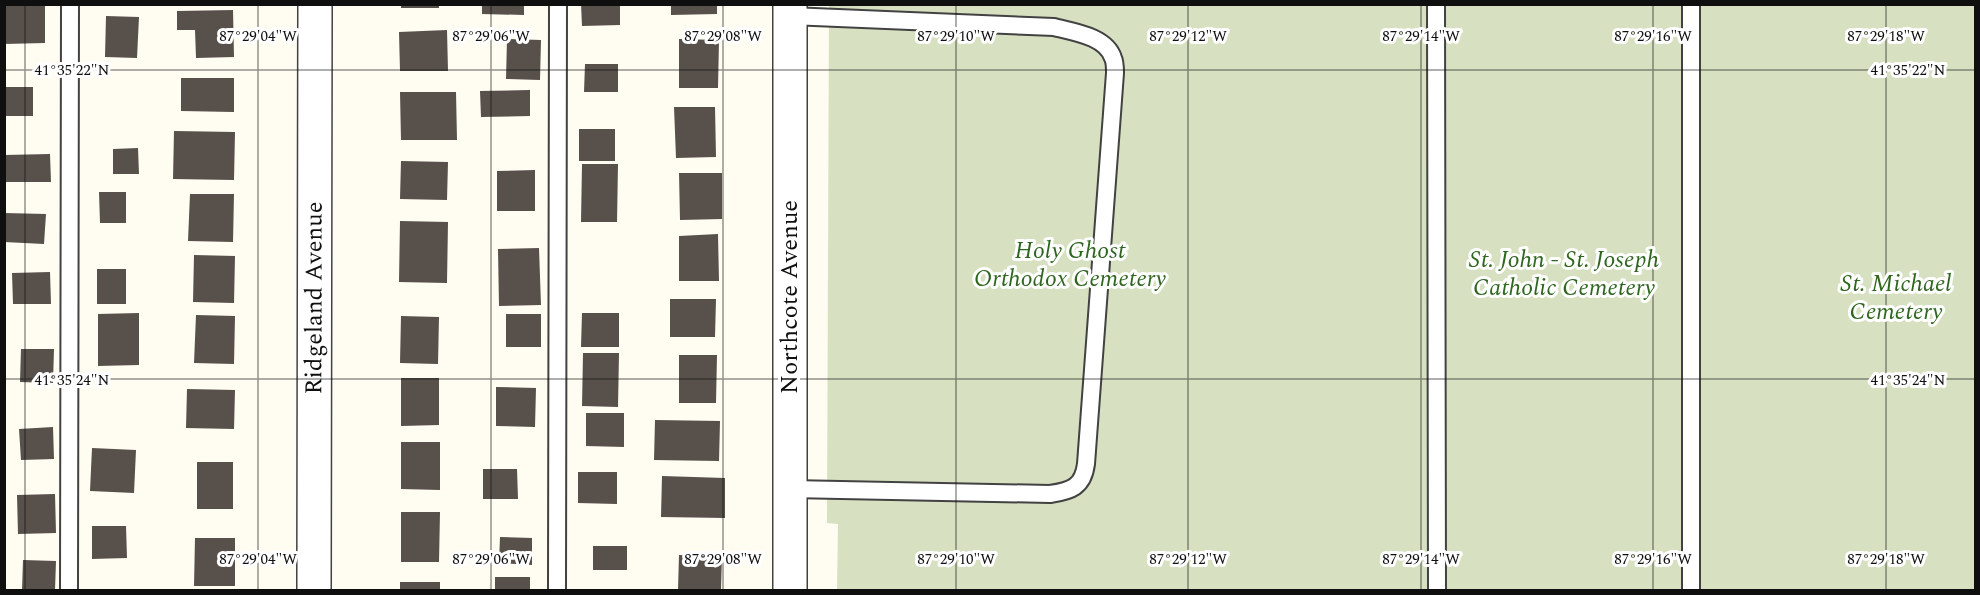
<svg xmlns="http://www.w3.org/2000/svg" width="1980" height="595" viewBox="0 0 1980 595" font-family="Spectral,serif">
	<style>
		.cemetery { fill: #d7e1c1 }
		.building { fill: #57504b }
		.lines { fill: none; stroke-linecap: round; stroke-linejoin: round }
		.lane-casing { stroke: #424242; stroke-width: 20 }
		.street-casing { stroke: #424242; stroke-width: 36 }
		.lane { stroke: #fff; stroke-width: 16 }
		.street { stroke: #fff; stroke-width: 33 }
		.ticks { fill: none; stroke: #0f0f0f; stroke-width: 1.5; stroke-opacity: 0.45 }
		.labels { text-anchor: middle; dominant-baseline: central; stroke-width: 6; stroke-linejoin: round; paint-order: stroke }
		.park-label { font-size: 24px; font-style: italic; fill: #2f661f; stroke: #fff }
		.street-label { font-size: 24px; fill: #0f0f0f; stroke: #fff }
		.ticks-label { font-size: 15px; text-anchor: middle; fill: #0f0f0f; stroke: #fff; stroke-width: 6; stroke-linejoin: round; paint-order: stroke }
	</style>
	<rect width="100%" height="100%" fill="#fffcf1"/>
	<!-- cemetery -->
	<path class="cemetery" d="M 1268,4 L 1975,5 L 1975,590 L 837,590 L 838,524 L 827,523 L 829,5 Z"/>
	<!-- building -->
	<path class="building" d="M 401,4 L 439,4 L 439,8 L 401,8 Z
		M 482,4 L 524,4 L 524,15 L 482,14 Z
		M 581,4 L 620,4 L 620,25 L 582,26 Z
		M 671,4 L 717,4 L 717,14 L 671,15 Z
		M 45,5 L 45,43 L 4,44 L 4,6 Z
		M 233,10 L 234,57 L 196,58 L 195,30 L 177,30 L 177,11 Z
		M 106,16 L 139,17 L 137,58 L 105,57 Z
		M 447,30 L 448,71 L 400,71 L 399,32 Z
		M 507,39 L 541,40 L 540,80 L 506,79 Z
		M 679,39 L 719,40 L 718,88 L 679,88 Z
		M 585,64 L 618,64 L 618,92 L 584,92 Z
		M 181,78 L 234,78 L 234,112 L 181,111 Z
		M 4,87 L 33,87 L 33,116 L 4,116 Z
		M 530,90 L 530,116 L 481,117 L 480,91 Z
		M 400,92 L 456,92 L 457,140 L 401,140 Z
		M 674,107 L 715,107 L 716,157 L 676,158 Z
		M 579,129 L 615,129 L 615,161 L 579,161 Z
		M 174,131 L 235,132 L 234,180 L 173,179 Z
		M 138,148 L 139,174 L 113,174 L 113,149 Z
		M 50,154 L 51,182 L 4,182 L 4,155 Z
		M 401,161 L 448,162 L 447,200 L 400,199 Z
		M 582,164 L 618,164 L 617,222 L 581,222 Z
		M 535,170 L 535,211 L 497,211 L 497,171 Z
		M 679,173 L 722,173 L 722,219 L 680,220 Z
		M 99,192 L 126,192 L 126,223 L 100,223 Z
		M 190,194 L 234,194 L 233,242 L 188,241 Z
		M 4,213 L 46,214 L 44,244 L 4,242 Z
		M 400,221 L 448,222 L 447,283 L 399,282 Z
		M 718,234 L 719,281 L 679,281 L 679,236 Z
		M 539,248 L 541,305 L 499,306 L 498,249 Z
		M 194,255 L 235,256 L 234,303 L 193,302 Z
		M 97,269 L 126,269 L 126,304 L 97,304 Z
		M 50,272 L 51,304 L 13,304 L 12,273 Z
		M 670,299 L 716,299 L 715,337 L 670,337 Z
		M 139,313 L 139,365 L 98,366 L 98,314 Z
		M 582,313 L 619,313 L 619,347 L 581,347 Z
		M 506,314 L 541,314 L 541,347 L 506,347 Z
		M 196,315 L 235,316 L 234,364 L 194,363 Z
		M 401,316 L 439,317 L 438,364 L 400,363 Z
		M 21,349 L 54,349 L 53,383 L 20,382 Z
		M 583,353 L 619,353 L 618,407 L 582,406 Z
		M 679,355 L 717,355 L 716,403 L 679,403 Z
		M 401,378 L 439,378 L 439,425 L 401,426 Z
		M 496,387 L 536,388 L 535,427 L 496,426 Z
		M 187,389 L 235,390 L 234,429 L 186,428 Z
		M 586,413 L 624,413 L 624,447 L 586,446 Z
		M 655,420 L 720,421 L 719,461 L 654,460 Z
		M 53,427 L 54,459 L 21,460 L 19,429 Z
		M 401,442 L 440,442 L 440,490 L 401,489 Z
		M 92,448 L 136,450 L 134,493 L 90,491 Z
		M 197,462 L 233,462 L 233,509 L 197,509 Z
		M 483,469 L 517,469 L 518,499 L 483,499 Z
		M 578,472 L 617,472 L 617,504 L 578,503 Z
		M 662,476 L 725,478 L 725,518 L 661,517 Z
		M 55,494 L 56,533 L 18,534 L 17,495 Z
		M 401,512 L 440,512 L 439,562 L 401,562 Z
		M 92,526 L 126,526 L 127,558 L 92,559 Z
		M 500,537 L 532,538 L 532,565 L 499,563 Z
		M 195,538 L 235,538 L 235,586 L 194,586 Z
		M 593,546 L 627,546 L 627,570 L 593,570 Z
		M 679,555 L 722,556 L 721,590 L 678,590 Z
		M 23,560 L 56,561 L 55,590 L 22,590 Z
		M 495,577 L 530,577 L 530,590 L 495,590 Z
		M 400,582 L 440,582 L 440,590 L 400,590 Z"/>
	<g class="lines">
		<defs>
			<path id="lane" d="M 1436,4 L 1437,590
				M 790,489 L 1050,494 C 1071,491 1083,487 1086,464 L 1115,73 C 1115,68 1115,62 1113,58 C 1106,36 1073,32 1054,27 L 790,16
				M 69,590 L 70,4
				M 557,590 L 558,4
				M 1691,590 L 1691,4"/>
			<g id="street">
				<path id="s1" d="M 314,590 L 315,4"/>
				<path d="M 790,590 L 790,4"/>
			</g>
		</defs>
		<!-- lane casing -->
		<use href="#lane" class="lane-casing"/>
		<!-- street casing -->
		<use href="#street" class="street-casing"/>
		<!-- lane -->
		<use href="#lane" class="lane"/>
		<!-- street -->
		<use href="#street" class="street"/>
	</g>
	<!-- ticks -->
	<path class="ticks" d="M 25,4 L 25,590M 258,4 L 258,590M 491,4 L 491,590M 723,4 L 723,590M 956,4 L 956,590M 1188,4 L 1188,590M 1421,4 L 1421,590M 1653,4 L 1653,590M 1886,4 L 1886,590M 4,70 L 1976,70M 4,379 L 1976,379"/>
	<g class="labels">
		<!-- park labels -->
		<g class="park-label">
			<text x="1070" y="251">Holy Ghost<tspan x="1070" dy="28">Orthodox Cemetery</tspan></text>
			<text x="1564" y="260">St. John - St. Joseph<tspan x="1564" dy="28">Catholic Cemetery</tspan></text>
			<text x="1896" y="284">St. Michael<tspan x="1896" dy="28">Cemetery</tspan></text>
		</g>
		<!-- street labels -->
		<g class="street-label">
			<text transform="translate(790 297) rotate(-90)">Northcote Avenue</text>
			<text stroke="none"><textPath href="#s1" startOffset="292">Ridgeland Avenue</textPath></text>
		</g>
	</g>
	<g class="ticks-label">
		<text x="258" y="41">87°29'04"W</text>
		<text x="491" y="41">87°29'06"W</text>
		<text x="723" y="41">87°29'08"W</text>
		<text x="956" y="41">87°29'10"W</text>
		<text x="1188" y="41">87°29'12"W</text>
		<text x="1421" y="41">87°29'14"W</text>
		<text x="1653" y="41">87°29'16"W</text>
		<text x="1886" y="41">87°29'18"W</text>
		<text x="1908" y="75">41°35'22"N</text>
		<text x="72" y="75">41°35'22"N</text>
		<text x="1908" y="385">41°35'24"N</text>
		<text x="72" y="385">41°35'24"N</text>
		<text x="258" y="564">87°29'04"W</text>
		<text x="491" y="564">87°29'06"W</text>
		<text x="723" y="564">87°29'08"W</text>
		<text x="956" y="564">87°29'10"W</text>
		<text x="1188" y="564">87°29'12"W</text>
		<text x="1421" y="564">87°29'14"W</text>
		<text x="1653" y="564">87°29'16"W</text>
		<text x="1886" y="564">87°29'18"W</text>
	</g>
	<!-- border -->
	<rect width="1980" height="595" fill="none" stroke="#0f0f0f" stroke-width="12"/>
</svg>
